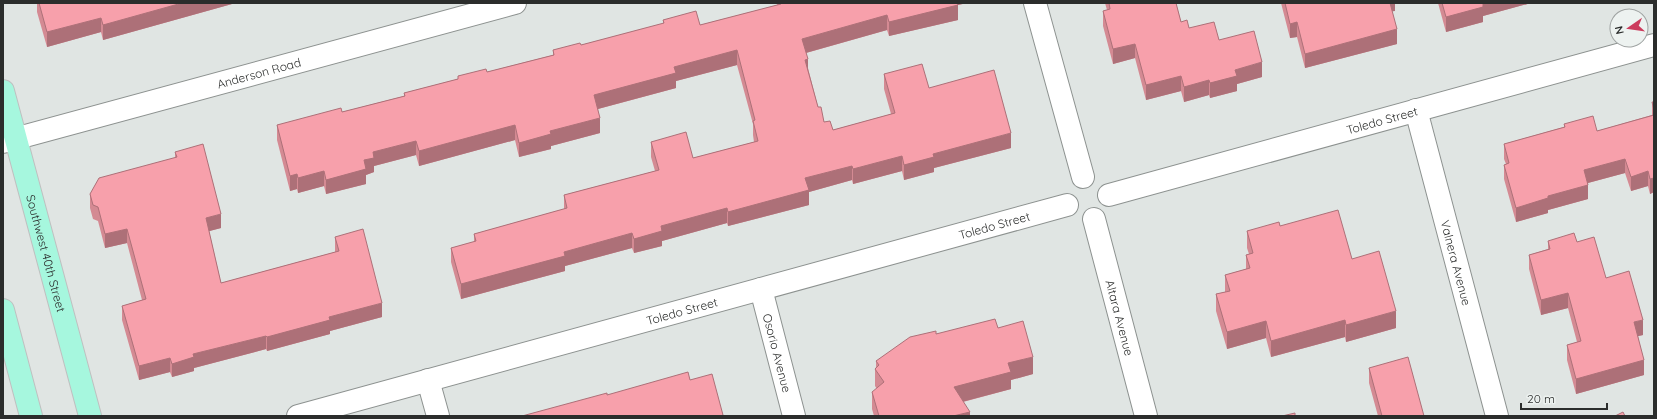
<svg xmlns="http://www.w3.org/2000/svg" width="1657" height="419" viewBox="0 0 1657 419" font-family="Quicksand,sans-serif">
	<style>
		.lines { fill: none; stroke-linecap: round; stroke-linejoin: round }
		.street-casing { stroke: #8d9290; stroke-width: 24 }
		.primary-casing { stroke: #bfc0c0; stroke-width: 24 }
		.street { stroke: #fff; stroke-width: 22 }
		.primary { stroke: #a6f7de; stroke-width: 22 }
		.wall { fill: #d48a93 }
		.shaded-wall { fill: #ad7078 }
		.building { fill: #f7a0ab; stroke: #ad7078 }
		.labels { text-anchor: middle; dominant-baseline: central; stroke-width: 3; stroke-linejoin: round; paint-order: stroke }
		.street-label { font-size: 12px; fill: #2b2d2c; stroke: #edf2f0 }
	</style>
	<rect width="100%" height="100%" fill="#e0e5e3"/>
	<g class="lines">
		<defs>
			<g id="street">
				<path d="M 1035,3 L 1083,177"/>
				<path id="s1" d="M 1416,110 L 1497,416"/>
				<path id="s2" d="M 3,142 L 515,3"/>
				<path id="s3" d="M 1109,195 L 1654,45"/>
				<path id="s4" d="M 1094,219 L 1146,416"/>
				<path id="s5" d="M 761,289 L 794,416"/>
				<path d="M 428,380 L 438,416"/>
				<path id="s6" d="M 298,416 L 1067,205"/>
			</g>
			<g id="primary">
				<path id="s7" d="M 3,91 L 90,416"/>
				<path d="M 3,310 L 31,416"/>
			</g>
		</defs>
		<!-- street casing -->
		<use href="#street" class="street-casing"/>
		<!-- primary casing -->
		<use href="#primary" class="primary-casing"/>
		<!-- street -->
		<use href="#street" class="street"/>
		<!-- primary -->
		<use href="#primary" class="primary"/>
	</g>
	<!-- wall -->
	<path class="wall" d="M 37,3 L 232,3 L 232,4 L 103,40 L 101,32 L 47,47 L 37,12 Z
		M 777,3 L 967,3 L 958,5 L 958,20 L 889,36 L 887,30 L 806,53 L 808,68 L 818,107 L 824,122 L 833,130 L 891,114 L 884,89 L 884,74 L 929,88 L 1011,148 L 934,168 L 934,172 L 904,180 L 902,171 L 853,184 L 852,180 L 809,192 L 809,205 L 728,226 L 727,223 L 662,241 L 662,246 L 634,253 L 632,248 L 565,266 L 565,271 L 461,299 L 451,262 L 451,248 L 474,242 L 474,234 L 564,209 L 564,195 L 655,171 L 651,157 L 651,142 L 693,158 L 754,142 L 753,135 L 753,124 L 737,65 L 676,81 L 676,88 L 598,109 L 600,133 L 551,146 L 551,149 L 519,157 L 515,140 L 419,166 L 416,155 L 374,166 L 374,172 L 366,175 L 366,184 L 326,194 L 324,186 L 298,193 L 297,189 L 290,191 L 277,140 L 277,125 L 342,112 L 404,96 L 404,93 L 458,79 L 458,76 L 487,72 L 553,55 L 553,50 L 581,45 L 663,24 L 663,20 L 700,25 L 777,5 Z
		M 1105,3 L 1176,3 L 1181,22 L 1189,28 L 1219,40 L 1262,77 L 1237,84 L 1237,91 L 1210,98 L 1209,95 L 1184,102 L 1181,91 L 1146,100 L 1135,58 L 1113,64 L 1103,26 L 1103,11 L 1107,10 Z
		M 1281,3 L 1395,3 L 1395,11 L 1392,11 L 1397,44 L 1305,68 L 1297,37 L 1290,38 Z
		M 1438,3 L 1531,3 L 1483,16 L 1483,22 L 1446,32 Z
		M 1652,102 L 1654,102 L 1654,192 L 1650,194 L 1648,186 L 1631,191 L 1625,173 L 1588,183 L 1588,199 L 1548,210 L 1548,213 L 1516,222 L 1504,179 L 1504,165 L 1506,164 L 1504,159 L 1504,144 L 1564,127 L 1564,124 L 1597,131 L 1652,115 Z
		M 175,152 L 221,228 L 209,231 L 221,283 L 335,252 L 335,237 L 382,317 L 330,331 L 330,334 L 267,351 L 266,349 L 194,368 L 194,371 L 172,377 L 170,372 L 139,380 L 122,320 L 122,306 L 142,300 L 127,243 L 105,248 L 98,221 L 93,219 L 90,208 L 90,194 L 175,158 Z
		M 1280,226 L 1352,259 L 1396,328 L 1346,342 L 1345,337 L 1271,357 L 1266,338 L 1227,349 L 1216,311 L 1216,294 L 1225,292 L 1225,275 L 1246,269 L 1246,255 L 1249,254 L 1247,248 L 1247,231 Z
		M 1548,241 L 1577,242 L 1606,278 L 1643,335 L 1638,336 L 1644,375 L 1576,394 L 1567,360 L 1567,345 L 1577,342 L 1568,308 L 1541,315 L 1529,269 L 1529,255 L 1548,249 Z
		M 998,328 L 1033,374 L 1011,380 L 1011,389 L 963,402 L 970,416 L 874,416 L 872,409 L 872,392 L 877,389 L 875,386 L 875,369 L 876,367 L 876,361 L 936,334 Z
		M 1369,368 L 1424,416 L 1378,416 L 1369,383 Z"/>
	<!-- shaded-wall -->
	<path class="shaded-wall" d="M 182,3 L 232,3 L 232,4 L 103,40 L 103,25 Z
		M 954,3 L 967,3 L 958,5 L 958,20 L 889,36 L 889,22 Z
		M 1388,3 L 1395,3 L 1395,11 L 1388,12 Z
		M 1482,3 L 1531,3 L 1483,16 L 1483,22 L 1446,32 L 1446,17 Z
		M 887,15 L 887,30 L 802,54 L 802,39 Z
		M 101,18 L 101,32 L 47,47 L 47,32 Z
		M 1297,22 L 1297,37 L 1290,38 L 1290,24 Z
		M 1397,29 L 1397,44 L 1305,68 L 1305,54 Z
		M 1135,44 L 1135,58 L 1113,64 L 1113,49 Z
		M 737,50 L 737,65 L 676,81 L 676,88 L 594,110 L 594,95 L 674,67 Z
		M 808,59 L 808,74 L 805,60 Z
		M 1262,62 L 1262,77 L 1237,84 L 1237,91 L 1210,98 L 1210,83 L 1235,70 Z
		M 1181,76 L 1181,91 L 1146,100 L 1146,85 Z
		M 1209,80 L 1209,95 L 1184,102 L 1184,87 Z
		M 600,118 L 600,133 L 551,146 L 551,149 L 519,157 L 519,143 L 550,131 Z
		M 515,125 L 515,140 L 419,166 L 419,151 Z
		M 1011,133 L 1011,148 L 934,168 L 934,172 L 904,180 L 904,165 L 933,154 Z
		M 416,141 L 416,155 L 374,166 L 374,172 L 366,175 L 366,184 L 326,194 L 326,180 L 364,160 L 373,152 Z
		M 902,156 L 902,171 L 853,184 L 853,169 Z
		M 1625,159 L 1625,173 L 1584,184 L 1584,170 Z
		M 852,166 L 852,180 L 809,192 L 809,205 L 728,226 L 728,212 L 805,178 Z
		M 324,171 L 324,186 L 298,193 L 298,178 Z
		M 1648,171 L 1648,186 L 1631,191 L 1631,177 Z
		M 297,174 L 297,189 L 290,191 L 290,176 Z
		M 1654,178 L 1654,192 L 1650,194 L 1650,179 Z
		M 1588,185 L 1588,199 L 1548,210 L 1548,213 L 1516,222 L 1516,208 L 1548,196 Z
		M 727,208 L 727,223 L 662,241 L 662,246 L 634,253 L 634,239 L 661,226 Z
		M 221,214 L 221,228 L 206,232 L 206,218 Z
		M 127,229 L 127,243 L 105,248 L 105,234 Z
		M 632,233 L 632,248 L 565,266 L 565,271 L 461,299 L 461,284 L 564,252 Z
		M 1568,293 L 1568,308 L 1541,315 L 1541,300 Z
		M 382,303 L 382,317 L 330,331 L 330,334 L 267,351 L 267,337 L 329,317 Z
		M 1396,311 L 1396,328 L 1346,342 L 1346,325 Z
		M 1345,320 L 1345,337 L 1271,357 L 1271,341 Z
		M 1643,320 L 1643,335 L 1634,337 L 1634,322 Z
		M 1266,321 L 1266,338 L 1227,349 L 1227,332 Z
		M 266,336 L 266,349 L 194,368 L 194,371 L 172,377 L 172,364 L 193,354 Z
		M 1033,357 L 1033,374 L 1011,380 L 1011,389 L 954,404 L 954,387 L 1008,363 Z
		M 170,358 L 170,372 L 139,380 L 139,366 Z
		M 1644,360 L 1644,375 L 1576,394 L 1576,379 Z
		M 970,412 L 970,416 L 953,416 Z"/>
	<!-- building -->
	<path class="building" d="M 39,3 L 182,3 L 103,25 L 101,18 L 47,32 Z
		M 780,3 L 957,3 L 958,5 L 889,22 L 887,15 L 802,39 L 808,59 L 805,60 L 818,107 L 821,107 L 824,122 L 830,121 L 833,130 L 895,113 L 884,74 L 922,64 L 929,88 L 994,70 L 1011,133 L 933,154 L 934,157 L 904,165 L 902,156 L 853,169 L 852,166 L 805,178 L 809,190 L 728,212 L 727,208 L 661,226 L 662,231 L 634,239 L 632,233 L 564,252 L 565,256 L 461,284 L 451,248 L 476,241 L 474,234 L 567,208 L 564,195 L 659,170 L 651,142 L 686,132 L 693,158 L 758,141 L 753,121 L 755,120 L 737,50 L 674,67 L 676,73 L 594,95 L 600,118 L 550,131 L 551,134 L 519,143 L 515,125 L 419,151 L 416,141 L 373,152 L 374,158 L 364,160 L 366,169 L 326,180 L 324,171 L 298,178 L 297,174 L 290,176 L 277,125 L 341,108 L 342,112 L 405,96 L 404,93 L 458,79 L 458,76 L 486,69 L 487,72 L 554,55 L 553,50 L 580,43 L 581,45 L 664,23 L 663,20 L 696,11 L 700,25 L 781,4 Z
		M 1109,3 L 1176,3 L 1181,22 L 1187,20 L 1189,28 L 1214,22 L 1219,40 L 1254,31 L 1262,62 L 1235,70 L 1237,76 L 1210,83 L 1209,80 L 1184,87 L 1181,76 L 1146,85 L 1135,44 L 1113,49 L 1103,11 L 1110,9 Z
		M 1285,3 L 1390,3 L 1397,29 L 1305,54 L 1297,22 L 1290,24 Z
		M 1442,3 L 1483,3 L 1483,7 L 1446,17 Z
		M 1652,102 L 1654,102 L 1654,110 Z
		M 1654,115 L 1654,178 L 1650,179 L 1648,171 L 1631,177 L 1625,159 L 1584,170 L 1588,185 L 1548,196 L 1548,198 L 1516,208 L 1504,165 L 1509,163 L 1504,144 L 1565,127 L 1564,124 L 1593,116 L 1597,131 Z
		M 203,144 L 221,214 L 206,218 L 221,283 L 339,251 L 335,237 L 363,229 L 382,303 L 329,317 L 330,320 L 267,337 L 266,336 L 193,354 L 194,357 L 172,364 L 170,358 L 139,366 L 122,306 L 146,299 L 127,229 L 105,234 L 98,207 L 93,205 L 90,194 L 99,178 L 177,157 L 175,152 Z
		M 1338,210 L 1352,259 L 1379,251 L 1396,311 L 1346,325 L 1345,320 L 1271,341 L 1266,321 L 1227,332 L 1216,294 L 1230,291 L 1225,275 L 1250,268 L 1246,255 L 1253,253 L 1247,231 L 1279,222 L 1280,226 Z
		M 1574,233 L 1577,242 L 1594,237 L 1606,278 L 1629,271 L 1643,320 L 1634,322 L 1644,360 L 1576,379 L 1567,345 L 1581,341 L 1568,293 L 1541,300 L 1529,255 L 1550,249 L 1548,241 Z
		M 995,319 L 998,328 L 1023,321 L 1033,357 L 1008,363 L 1011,372 L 954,387 L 970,412 L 953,416 L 879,416 L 872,392 L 884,382 L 875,369 L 879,365 L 876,361 L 910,337 L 936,331 L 936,334 Z
		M 1408,357 L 1424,416 L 1382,416 L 1369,368 Z
		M 688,372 L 690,380 L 712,374 L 723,415 L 721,416 L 522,416 L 607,393 L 607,395 Z
		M 1623,412 L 1625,416 L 1615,416 Z
		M 1295,413 L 1295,416 L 1282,416 Z"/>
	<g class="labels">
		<!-- street labels -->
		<g class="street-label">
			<text stroke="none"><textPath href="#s2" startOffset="265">Anderson Road</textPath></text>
			<text stroke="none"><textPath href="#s3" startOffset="283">Toledo Street</textPath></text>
			<text stroke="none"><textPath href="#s6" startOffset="722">Toledo Street</textPath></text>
			<text stroke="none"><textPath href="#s7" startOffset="168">Southwest 40th Street</textPath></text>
			<text stroke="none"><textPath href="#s1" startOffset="158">Valnera Avenue</textPath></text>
			<text stroke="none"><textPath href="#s6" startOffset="398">Toledo Street</textPath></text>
			<text stroke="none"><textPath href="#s4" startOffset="102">Altara Avenue</textPath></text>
			<text stroke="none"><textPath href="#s5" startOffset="66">Osorio Avenue</textPath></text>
		</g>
	</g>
	<!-- border -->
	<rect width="1657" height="419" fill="none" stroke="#2b2d2c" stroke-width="8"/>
	<!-- north arrow -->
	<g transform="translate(1629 28) rotate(257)"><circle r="19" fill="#edf2f0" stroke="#9fa3a2"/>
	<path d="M0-3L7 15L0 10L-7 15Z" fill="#cc3c5d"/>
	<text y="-6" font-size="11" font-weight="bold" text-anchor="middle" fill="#2b2d2c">N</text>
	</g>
	<!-- scale -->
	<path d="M1521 403v6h86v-6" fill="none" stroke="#2b2d2c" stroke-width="2"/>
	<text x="1527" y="403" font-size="12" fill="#2b2d2c" stroke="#edf2f0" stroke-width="3" paint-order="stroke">20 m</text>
</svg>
